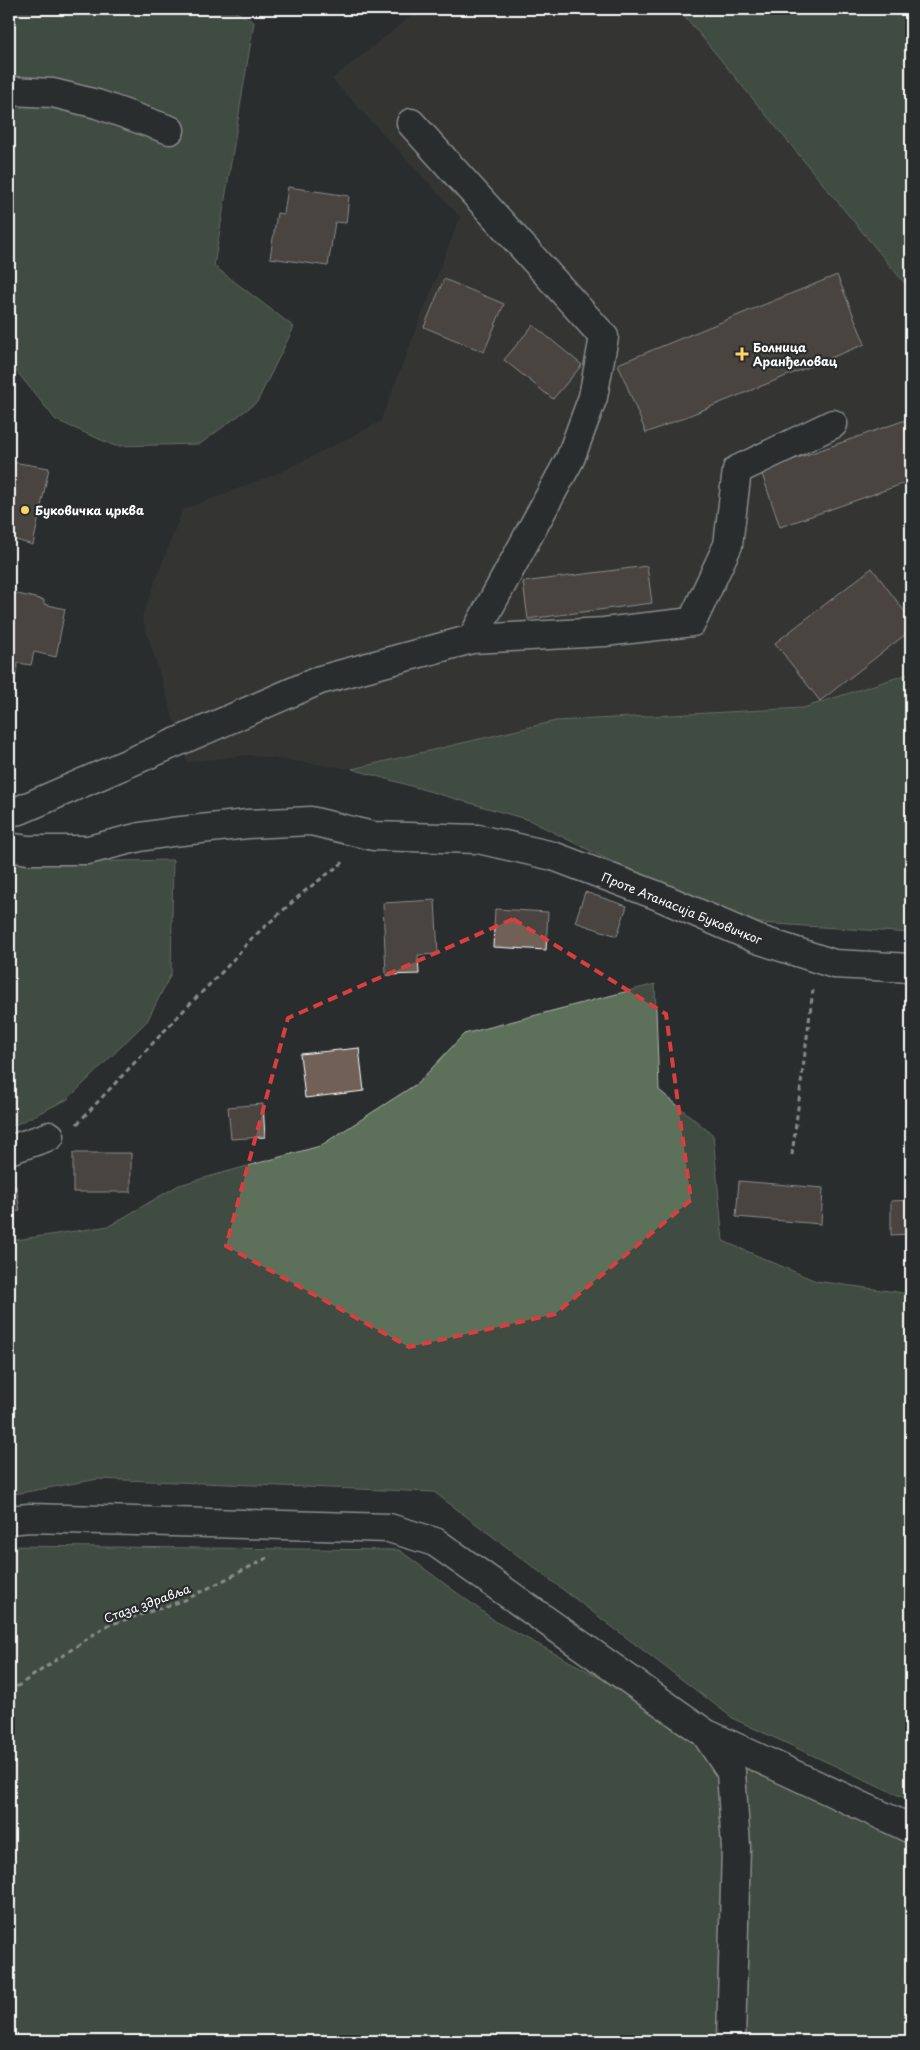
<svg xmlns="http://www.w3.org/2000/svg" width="920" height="2050" viewBox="0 0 920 2050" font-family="'Playpen Sans',sans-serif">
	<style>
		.built { fill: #3f3c3a }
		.green { fill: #5c705a; stroke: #aeb8ac }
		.building { fill: #706057; stroke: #fff }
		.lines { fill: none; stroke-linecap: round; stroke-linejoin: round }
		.minor-casing { stroke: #fff; stroke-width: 31 }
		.path { stroke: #fff; stroke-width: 3; stroke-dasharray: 5 4; stroke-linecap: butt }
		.minor { stroke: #2a2d2e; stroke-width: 28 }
		.marked { fill: none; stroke: #da3e3e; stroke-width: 4; stroke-dasharray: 10 6; stroke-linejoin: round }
		.poi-dot { fill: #ffd166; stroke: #2a2d2e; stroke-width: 2 }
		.labels { text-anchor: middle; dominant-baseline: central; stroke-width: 4.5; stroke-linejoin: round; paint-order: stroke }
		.poi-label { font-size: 12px; font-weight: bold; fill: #fff; stroke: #2a2d2e; text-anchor: start }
		.street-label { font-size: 12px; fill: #fff; stroke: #2a2d2e }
	</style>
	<rect width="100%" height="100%" fill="#2a2d2e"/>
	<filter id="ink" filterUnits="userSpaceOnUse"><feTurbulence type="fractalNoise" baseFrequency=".02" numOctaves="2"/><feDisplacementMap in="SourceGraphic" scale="10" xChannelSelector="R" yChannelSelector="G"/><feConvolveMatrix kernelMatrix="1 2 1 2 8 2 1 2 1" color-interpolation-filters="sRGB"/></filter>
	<g filter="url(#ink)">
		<!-- built -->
		<path class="built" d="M 420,9 L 679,9 L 911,291 L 911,673 L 803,708 L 556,721 L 352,769 L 248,755 L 187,762 L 142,617 L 182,510 L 281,472 L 380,422 L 460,217 L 332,79 Z"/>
		<!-- green -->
		<path class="green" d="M 9,9 L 231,9 L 254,22 L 214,266 L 294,327 L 257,402 L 200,444 L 115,446 L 56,420 L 9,362 Z
			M 679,9 L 911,9 L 911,291 Z
			M 911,673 L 911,933 L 730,921 L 529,820 L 352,769 L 556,721 L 803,708 Z
			M 173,860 L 171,974 L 147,1021 L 68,1099 L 15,1125 L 9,1126 L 9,863 Z
			M 655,984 L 659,1090 L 713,1135 L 723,1241 L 816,1281 L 911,1294 L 911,1801 L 734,1719 L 434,1492 L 98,1479 L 9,1495 L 9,1241 L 109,1226 L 179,1185 L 320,1146 L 418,1083 L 464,1034 Z
			M 9,1546 L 399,1550 L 498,1623 L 911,1844 L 911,2041 L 9,2041 Z"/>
		<!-- building -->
		<path class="building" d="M 288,187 L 349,196 L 346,223 L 335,222 L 328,266 L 270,258 L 277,213 L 284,214 Z
			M 837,275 L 865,344 L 646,433 L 618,364 Z
			M 444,279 L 504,304 L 484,352 L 424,327 Z
			M 533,325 L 582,365 L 553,399 L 504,360 Z
			M 911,418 L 911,481 L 780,527 L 761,471 Z
			M 12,462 L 49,468 L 33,545 L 9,538 L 9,481 Z
			M 647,566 L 652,603 L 528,619 L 523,582 Z
			M 872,568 L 911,620 L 911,630 L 820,701 L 775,643 Z
			M 9,592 L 44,600 L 44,604 L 65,609 L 56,657 L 34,652 L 31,665 L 18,663 L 13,689 L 9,689 Z
			M 585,892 L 627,906 L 617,936 L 575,922 Z
			M 435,900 L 438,954 L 418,955 L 419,974 L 386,975 L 383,903 Z
			M 495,909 L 548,912 L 546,950 L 493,947 Z
			M 359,1048 L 364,1091 L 305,1098 L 300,1054 Z
			M 263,1104 L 265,1137 L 231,1139 L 228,1107 Z
			M 73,1153 L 131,1153 L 131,1192 L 73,1192 Z
			M 739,1181 L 823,1188 L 821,1224 L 736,1217 Z
			M 16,1186 L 20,1211 L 9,1212 L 9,1187 Z
			M 911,1200 L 911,1234 L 891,1235 L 891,1201 Z"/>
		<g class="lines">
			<defs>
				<path id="minor" d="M 9,91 L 53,93 L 97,104 L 170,130
					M 472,639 L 604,632 L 692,622 L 728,545 L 737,470 L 833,424
					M 9,812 L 20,810 L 320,680 L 472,639 L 570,459 L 593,397 L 604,337 L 411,123
					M 9,847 L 28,850 L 88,850 L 140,837 L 172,832 L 248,824 L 311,821 L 373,836 L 478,839 L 553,856 L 656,895 L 757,939 L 834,964 L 911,968
					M 9,1150 L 50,1136
					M 9,1520 L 29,1518 L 389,1528 L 435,1542 L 705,1733 L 731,1772 L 736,1847 L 731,2041
					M 705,1733 L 911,1829"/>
			</defs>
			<!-- minor casing -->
			<use href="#minor" class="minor-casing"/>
			<!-- path -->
			<path class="path" d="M 77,1124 L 183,1011 L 224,970 L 251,939 L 306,890 L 345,861
				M 792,1155 L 813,990
				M 908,1257 L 911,1256
				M 9,1692 L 106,1626 L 185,1600 L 271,1556"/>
			<!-- minor -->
			<use href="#minor" class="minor"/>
		</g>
	</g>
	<!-- marked area -->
	<path d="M0 0H920V2050H0ZM 513,919 L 666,1014 L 691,1200 L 555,1314 L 409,1347 L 226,1246 L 288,1018 Z" fill="#2a2d2e" fill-opacity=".55" fill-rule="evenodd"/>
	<path class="marked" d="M 513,919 L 666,1014 L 691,1200 L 555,1314 L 409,1347 L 226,1246 L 288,1018 Z"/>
	<!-- markers -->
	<g class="poi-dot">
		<path d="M739.5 346.5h5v5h5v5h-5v5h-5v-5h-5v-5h5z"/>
		<circle cx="25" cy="510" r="5"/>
	</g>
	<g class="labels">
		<!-- poi labels -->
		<g class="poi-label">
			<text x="753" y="347">Болница<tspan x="753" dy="14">Аранђеловац</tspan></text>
			<text x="35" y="510">Буковичка црква</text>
		</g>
		<!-- street labels -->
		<g class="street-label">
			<text transform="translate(682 908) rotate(22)">Проте Атанасија Буковичког</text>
			<text transform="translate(147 1603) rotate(-20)">Стаза здравља</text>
		</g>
	</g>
	<!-- margin -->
	<rect width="920" height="2050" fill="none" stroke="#2a2d2e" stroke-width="30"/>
	<rect x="15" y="15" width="890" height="2020" fill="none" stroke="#fff" stroke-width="2" filter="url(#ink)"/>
</svg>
